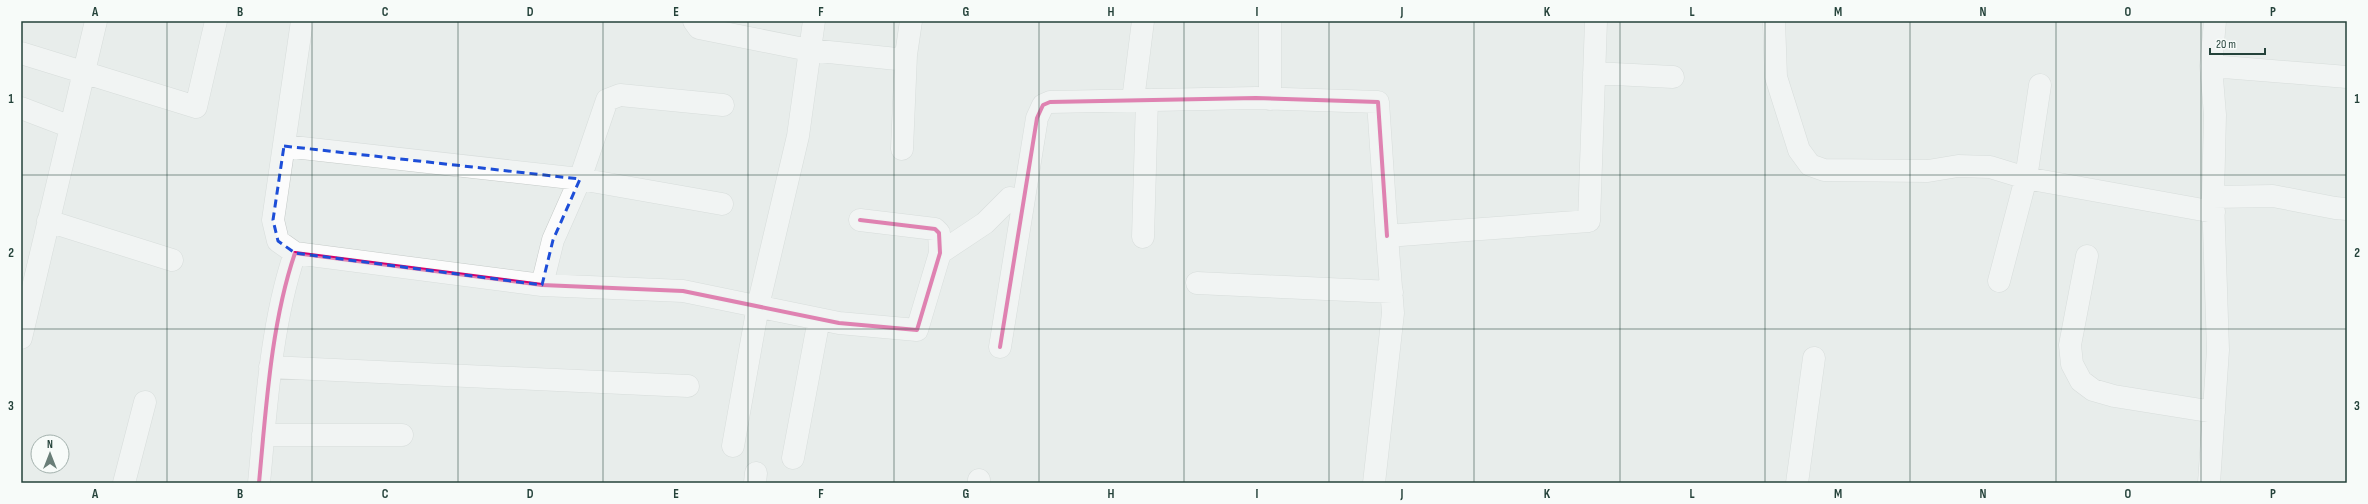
<svg xmlns="http://www.w3.org/2000/svg" width="2368" height="504" viewBox="0 0 2368 504" font-family="'Sofia Sans Condensed',sans-serif">
	<style>
		.lines { fill: none; stroke-linecap: round; stroke-linejoin: round }
		.minor-casing { stroke: #c5cac8; stroke-width: 23 }
		.minor { stroke: #fcfcfc; stroke-width: 22 }
		.cycleway-casing { stroke: #f7fbf9; stroke-width: 6 }
		.cycleway { stroke: #d6006c; stroke-width: 4 }
		.marked { fill: none; stroke: #1d4ed8; stroke-width: 3; stroke-dasharray: 8 5; stroke-linejoin: round }
		.grid { fill: none; stroke: #24423a; stroke-width: 1; stroke-opacity: 0.55 }
		.neatline { fill: none; stroke: #24423a; stroke-width: 1.5 }
		.grid-label { font-size: 13px; text-anchor: middle; font-weight: bold; fill: #24423a }
	</style>
	<rect width="100%" height="100%" fill="#e8edeb"/>
	<g class="lines">
		<defs>
			<path id="minor" d="M 694,21 L 699,28 L 809,50 L 897,59 L 906,55 L 911,21
				M 1270,21 L 1270,99
				M 1774,21 L 1776,77 L 1799,150 L 1810,165 L 1824,170 L 1928,171 L 1958,166 L 1990,167 L 2026,178 L 2214,212
				M 21,53 L 196,107 L 216,21
				M 2211,66 L 2347,77
				M 1594,73 L 1673,77
				M 1133,100 L 1143,21
				M 21,108 L 71,127
				M 284,146 L 580,179 L 722,204
				M 902,149 L 906,55
				M 2213,197 L 2273,196 L 2335,208 L 2347,209
				M 48,221 L 172,260
				M 1143,237 L 1147,100
				M 295,253 L 278,241 L 273,220 L 302,21
				M 940,253 L 985,223 L 1010,198
				M 2087,256 L 2070,345 L 2072,364 L 2081,381 L 2093,390 L 2114,396 L 2214,412
				M 1999,281 L 2026,178 L 2040,85
				M 1197,283 L 1392,292
				M 542,285 L 553,240 L 580,179 L 607,100 L 620,95 L 723,105
				M 21,338 L 96,21
				M 1000,347 L 1037,118 L 1043,105 L 1050,102 L 1256,98 L 1378,102 L 1387,236
				M 270,367 L 688,386
				M 263,435 L 402,435
				M 733,446 L 758,306 L 798,136 L 814,21
				M 793,458 L 819,319
				M 124,483 L 145,402
				M 259,483 C 266,409 271,323 295,253 L 542,285 L 683,291 L 839,323 L 917,330 L 940,253 L 939,233 L 935,229 L 860,220
				M 755,483 L 756,473
				M 979,483 L 979,480
				M 1374,483 L 1393,313 L 1387,236 L 1589,221 L 1596,21
				M 1797,483 L 1814,358
				M 2209,483 L 2218,350 L 2213,197 L 2215,115 L 2211,66 L 2215,21"/>
		</defs>
		<!-- minor casing -->
		<use href="#minor" class="minor-casing"/>
		<!-- minor -->
		<use href="#minor" class="minor"/>
		<defs>
			<path id="cycleway" d="M 1000,347 L 1037,118 L 1043,105 L 1050,102 L 1256,98 L 1378,102 L 1387,236
				M 259,483 C 266,409 271,323 295,253 L 542,285 L 683,291 L 839,323 L 917,330 L 940,253 L 939,233 L 935,229 L 860,220"/>
		</defs>
		<!-- cycleway casing -->
		<use href="#cycleway" class="cycleway-casing"/>
		<!-- cycleway -->
		<use href="#cycleway" class="cycleway"/>
	</g>
	<!-- marked area -->
	<path d="M0 0H2368V504H0ZM 284,146 L 580,179 L 553,240 L 542,285 L 295,253 L 278,241 L 273,220 Z" fill="#e8edeb" fill-opacity=".55" fill-rule="evenodd"/>
	<path class="marked" d="M 284,146 L 580,179 L 553,240 L 542,285 L 295,253 L 278,241 L 273,220 Z"/>
	<!-- grid -->
	<path class="grid" d="M 167,21 L 167,483M 312,21 L 312,483M 458,21 L 458,483M 603,21 L 603,483M 748,21 L 748,483M 894,21 L 894,483M 1039,21 L 1039,483M 1184,21 L 1184,483M 1329,21 L 1329,483M 1474,21 L 1474,483M 1620,21 L 1620,483M 1765,21 L 1765,483M 1910,21 L 1910,483M 2056,21 L 2056,483M 2201,21 L 2201,483M 21,175 L 2347,175M 21,329 L 2347,329"/>
	<!-- border -->
	<rect width="2368" height="504" fill="none" stroke="#f7fbf9" stroke-width="44"/>
	<!-- north arrow -->
	<g transform="translate(50 454)"><circle r="19" fill="#f7fbf9" stroke="#a3b1ad"/>
	<path d="M0-3L7 15L0 10L-7 15Z" fill="#697e78"/>
	<text y="-6" font-size="11" font-weight="bold" text-anchor="middle" fill="#24423a">N</text>
	</g>
	<!-- scale -->
	<path d="M2210 48v6h55v-6" fill="none" stroke="#24423a" stroke-width="2"/>
	<text x="2216" y="48" font-size="12" fill="#24423a" stroke="#f7fbf9" stroke-width="3" paint-order="stroke">20 m</text>
	<rect x="22" y="22" width="2324" height="460" class="neatline"/>
	<g class="grid-label">
		<text x="95" y="16">A</text>
		<text x="240" y="16">B</text>
		<text x="385" y="16">C</text>
		<text x="530" y="16">D</text>
		<text x="676" y="16">E</text>
		<text x="821" y="16">F</text>
		<text x="966" y="16">G</text>
		<text x="1111" y="16">H</text>
		<text x="1257" y="16">I</text>
		<text x="1402" y="16">J</text>
		<text x="1547" y="16">K</text>
		<text x="1692" y="16">L</text>
		<text x="1838" y="16">M</text>
		<text x="1983" y="16">N</text>
		<text x="2128" y="16">O</text>
		<text x="2273" y="16">P</text>
		<text x="11" y="103">1</text>
		<text x="2357" y="103">1</text>
		<text x="11" y="257">2</text>
		<text x="2357" y="257">2</text>
		<text x="11" y="410">3</text>
		<text x="2357" y="410">3</text>
		<text x="95" y="498">A</text>
		<text x="240" y="498">B</text>
		<text x="385" y="498">C</text>
		<text x="530" y="498">D</text>
		<text x="676" y="498">E</text>
		<text x="821" y="498">F</text>
		<text x="966" y="498">G</text>
		<text x="1111" y="498">H</text>
		<text x="1257" y="498">I</text>
		<text x="1402" y="498">J</text>
		<text x="1547" y="498">K</text>
		<text x="1692" y="498">L</text>
		<text x="1838" y="498">M</text>
		<text x="1983" y="498">N</text>
		<text x="2128" y="498">O</text>
		<text x="2273" y="498">P</text>
	</g>
</svg>
